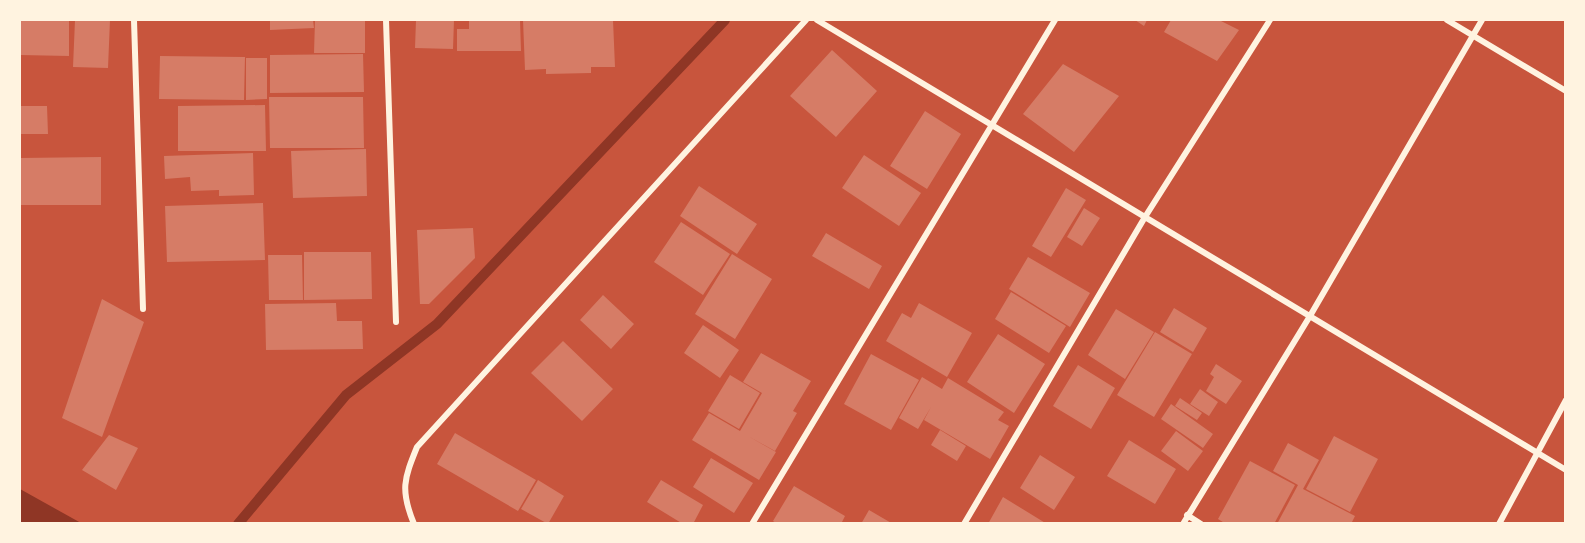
<svg xmlns="http://www.w3.org/2000/svg" width="1585" height="543" viewBox="0 0 1585 543" font-family="'PT Sans',sans-serif">
	<style>
		.water { fill: #8f3625 }
		.lines { fill: none; stroke-linecap: round; stroke-linejoin: round }
		.stream { stroke: #8f3625; stroke-width: 10 }
		.building { fill: #d67c66 }
		.minor { stroke: #fff3e0; stroke-width: 6 }
	</style>
	<rect width="100%" height="100%" fill="#c8553d"/>
	<!-- water -->
	<path class="water" d="M 20,489 L 81,523 L 20,523 Z"/>
	<g class="lines">
		<!-- stream -->
		<path class="stream" d="M 238,524 L 346,395 L 437,324 L 725,20"/>
	</g>
	<!-- building -->
	<path class="building" d="M 20,20 L 69,20 L 69,56 L 20,55 Z
		M 75,20 L 110,20 L 108,68 L 73,67 Z
		M 270,20 L 313,20 L 314,28 L 270,30 Z
		M 315,20 L 365,20 L 365,53 L 314,53 Z
		M 416,20 L 454,20 L 453,49 L 415,48 Z
		M 469,20 L 520,20 L 521,51 L 457,51 L 457,29 L 469,29 Z
		M 523,20 L 613,20 L 615,67 L 591,67 L 591,73 L 546,74 L 546,69 L 525,70 Z
		M 1135,20 L 1147,20 L 1144,26 Z
		M 1171,20 L 1219,20 L 1239,30 L 1217,61 L 1164,32 Z
		M 832,50 L 877,91 L 836,137 L 790,96 Z
		M 363,54 L 364,92 L 270,93 L 270,55 Z
		M 160,56 L 245,57 L 244,100 L 159,99 Z
		M 246,58 L 267,58 L 267,99 L 246,100 Z
		M 1063,64 L 1119,96 L 1074,152 L 1023,114 Z
		M 269,97 L 363,97 L 364,148 L 270,148 Z
		M 265,105 L 266,151 L 178,151 L 178,106 Z
		M 20,106 L 47,106 L 48,134 L 20,134 Z
		M 925,111 L 961,134 L 927,189 L 890,166 Z
		M 366,149 L 367,196 L 293,198 L 291,151 Z
		M 253,153 L 254,195 L 219,196 L 219,190 L 191,191 L 190,177 L 165,179 L 164,156 Z
		M 864,155 L 921,193 L 899,226 L 842,188 Z
		M 101,157 L 101,205 L 20,205 L 20,158 Z
		M 699,186 L 757,224 L 737,254 L 680,216 Z
		M 1066,188 L 1086,200 L 1051,257 L 1032,246 Z
		M 263,203 L 265,260 L 167,262 L 165,206 Z
		M 1084,208 L 1100,218 L 1082,246 L 1067,237 Z
		M 681,222 L 730,254 L 703,295 L 654,262 Z
		M 473,228 L 475,258 L 429,304 L 420,304 L 417,230 Z
		M 826,233 L 882,266 L 869,289 L 812,256 Z
		M 304,252 L 371,252 L 372,299 L 304,300 Z
		M 732,254 L 772,279 L 735,339 L 695,314 Z
		M 268,255 L 302,255 L 303,300 L 269,300 Z
		M 1028,257 L 1090,293 L 1070,327 L 1009,289 Z
		M 1011,292 L 1066,326 L 1049,353 L 995,319 Z
		M 603,295 L 634,324 L 611,349 L 580,320 Z
		M 102,299 L 144,322 L 102,437 L 62,418 Z
		M 336,303 L 337,321 L 362,321 L 363,349 L 266,350 L 265,304 Z
		M 919,303 L 972,333 L 947,377 L 886,341 L 902,313 L 911,318 Z
		M 1174,308 L 1207,328 L 1193,352 L 1160,332 Z
		M 1116,309 L 1154,332 L 1125,379 L 1088,355 Z
		M 703,325 L 739,350 L 720,378 L 684,353 Z
		M 1155,332 L 1192,354 L 1154,417 L 1117,395 Z
		M 998,334 L 1045,364 L 1014,413 L 967,382 Z
		M 563,341 L 613,389 L 582,421 L 531,373 Z
		M 761,353 L 811,381 L 793,411 L 797,413 L 775,451 L 748,436 L 776,452 L 759,480 L 692,440 L 709,413 L 740,431 L 762,393 L 743,382 Z
		M 871,354 L 919,380 L 891,430 L 844,404 Z
		M 1216,364 L 1242,381 L 1226,404 L 1206,391 L 1214,377 L 1210,374 Z
		M 1078,365 L 1115,388 L 1091,429 L 1053,406 Z
		M 730,375 L 760,393 L 739,429 L 708,411 Z
		M 922,377 L 942,389 L 948,378 L 1004,412 L 998,420 L 1009,426 L 990,459 L 924,420 L 931,407 L 918,429 L 899,418 Z
		M 1200,389 L 1218,402 L 1209,416 L 1190,404 Z
		M 1180,398 L 1202,413 L 1197,420 L 1175,406 Z
		M 1171,404 L 1213,434 L 1203,448 L 1161,419 Z
		M 940,430 L 966,446 L 957,461 L 931,445 Z
		M 1176,431 L 1203,451 L 1188,471 L 1161,451 Z
		M 455,433 L 536,480 L 518,511 L 437,464 Z
		M 109,435 L 138,448 L 116,490 L 82,470 Z
		M 1334,436 L 1378,459 L 1350,512 L 1306,489 Z
		M 1129,440 L 1176,469 L 1155,504 L 1107,476 Z
		M 1288,443 L 1319,460 L 1303,489 L 1355,516 L 1351,524 L 1277,524 L 1298,485 L 1273,471 Z
		M 1040,455 L 1075,477 L 1054,510 L 1020,488 Z
		M 711,458 L 753,483 L 734,513 L 693,487 Z
		M 1250,461 L 1295,485 L 1274,524 L 1226,524 L 1218,519 Z
		M 538,480 L 564,496 L 548,524 L 521,509 Z
		M 661,480 L 703,505 L 693,524 L 683,524 L 647,502 Z
		M 794,486 L 845,516 L 841,524 L 777,524 L 773,521 Z
		M 1003,497 L 1047,524 L 988,524 Z
		M 869,510 L 893,524 L 861,524 Z"/>
	<g class="lines">
		<!-- minor -->
		<path class="minor" d="M 134,20 L 143,309
			M 386,20 L 396,322
			M 817,20 L 1566,470
			M 1447,20 L 1566,91
			M 1187,515 L 1201,524
			M 414,524 C 400,490 404,479 417,447 L 806,20
			M 752,524 L 1055,20
			M 964,524 L 1145,217 L 1270,20
			M 1183,524 L 1310,316 L 1482,20
			M 1499,524 L 1566,400"/>
	</g>
	<!-- border -->
	<rect width="1585" height="543" fill="none" stroke="#fff3e0" stroke-width="42"/>
</svg>
